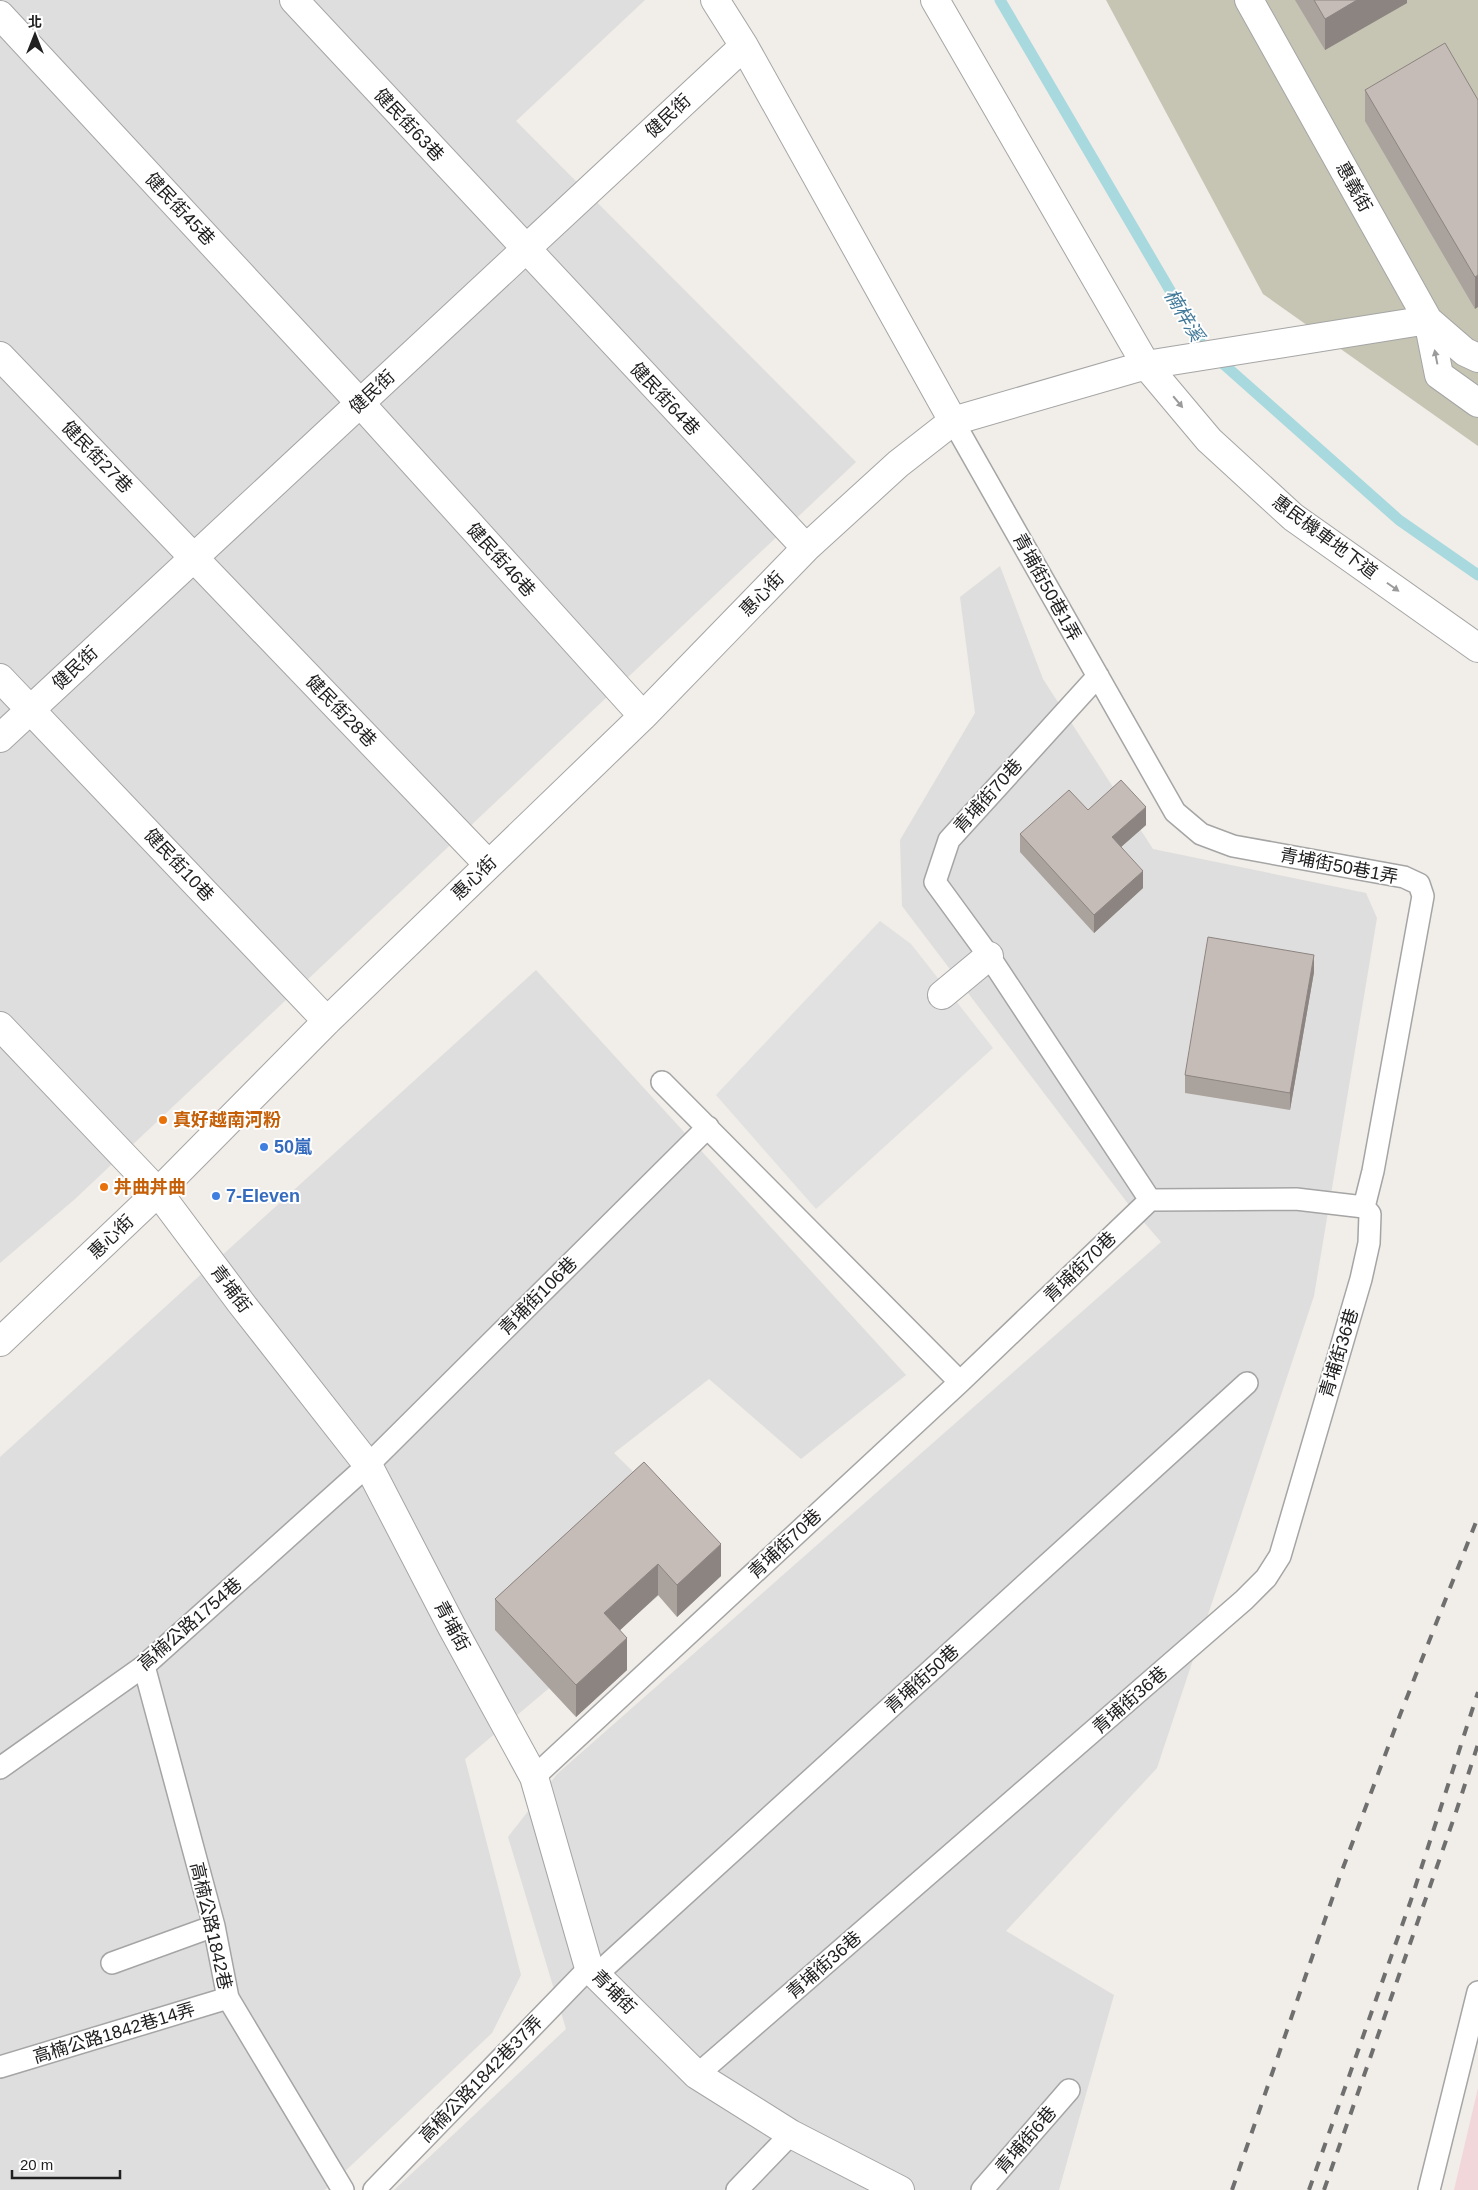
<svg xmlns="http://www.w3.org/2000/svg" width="1478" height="2190" viewBox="0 0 1478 2190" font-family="Arial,'Noto Sans TC',sans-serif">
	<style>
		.residential { fill: #dfdede }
		.commercial { fill: #f1d7da }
		.construction { fill: #c6c4b3 }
		.parking { fill: #e1e1e1 }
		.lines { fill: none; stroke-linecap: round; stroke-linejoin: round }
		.stream { stroke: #a8d9de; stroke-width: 11 }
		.service-casing { stroke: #a5a5a5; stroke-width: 24 }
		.minor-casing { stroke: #a5a5a5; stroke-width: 30 }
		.service { stroke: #fff; stroke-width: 21 }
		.minor { stroke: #fff; stroke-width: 28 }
		.rail { stroke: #6f6f6f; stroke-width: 4; stroke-dasharray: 10 10; stroke-linecap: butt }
		.wall { fill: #aaa29d }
		.shaded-wall { fill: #8b8480 }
		.building { fill: #c6bcb7; stroke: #8b8480 }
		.oneway { fill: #9b9b9b }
		.food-dot { fill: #e8710a; stroke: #fff; stroke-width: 2 }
		.shop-dot { fill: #3f7fe0; stroke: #fff; stroke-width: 2 }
		.labels { text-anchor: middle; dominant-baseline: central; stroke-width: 4; stroke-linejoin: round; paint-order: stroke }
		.street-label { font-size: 18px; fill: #212121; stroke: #fff }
		.food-label { font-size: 18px; font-weight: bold; fill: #c56008; stroke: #fff; text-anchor: start }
		.shop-label { font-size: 18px; font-weight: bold; fill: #366cbe; stroke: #fff; text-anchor: start }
		.water-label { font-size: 19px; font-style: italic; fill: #437a9a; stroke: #fff }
	</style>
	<rect width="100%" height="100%" fill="#f1ede8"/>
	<!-- residential -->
	<path class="residential" d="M 0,0 L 645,0 L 516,121 L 856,462 L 75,1199 L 0,1263 Z
		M 1000,566 L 1043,679 L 1153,849 L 1366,893 L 1377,918 L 1314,1296 L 1157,1768 L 1006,1931 L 1114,1995 L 1059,2190 L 394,2190 L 566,2029 L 508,1837 L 557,1774 L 1161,1242 L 1129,1205 L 902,906 L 900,840 L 975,713 L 960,597 Z
		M 536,970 L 906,1375 L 801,1459 L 709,1379 L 614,1453 L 713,1550 L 465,1759 L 521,1975 L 492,2033 L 325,2190 L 0,2190 L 0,1457 Z"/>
	<!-- commercial -->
	<path class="commercial" d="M 1478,2088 L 1478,2190 L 1454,2190 Z"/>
	<!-- construction -->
	<path class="construction" d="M 1106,0 L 1478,0 L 1478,446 L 1263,294 Z"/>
	<!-- parking -->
	<path class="parking" d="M 880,921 L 911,944 L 993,1048 L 816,1209 L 716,1095 Z"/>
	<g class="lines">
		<!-- stream -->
		<path class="stream" d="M 1000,0 L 1202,345 L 1399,520 L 1478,575"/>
		<defs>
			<path id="service" d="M 953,421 L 1175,812 L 1201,834 L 1233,846 L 1404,877 L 1419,884 L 1423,896 L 1373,1171 L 1364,1207 L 1296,1199 L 1150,1200
				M 662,1082 L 960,1382
				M 144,1666 L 214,1926 L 228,1998 L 343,2190
				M 0,1768 L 144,1666 L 368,1465 L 708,1127
				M 534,1777 L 960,1382 L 1150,1200 L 989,956 L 935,882 L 949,840 L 1098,676
				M 112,1963 L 214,1926
				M 596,1975 L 1247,1383
				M 0,2067 L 228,1998
				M 697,2075 L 1244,1600 L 1266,1578 L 1280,1556 L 1361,1279 L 1369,1243 L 1370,1214 L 1364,1207
				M 374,2190 L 589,1968
				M 737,2190 L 791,2134
				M 982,2190 L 1069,2090
				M 1429,2190 L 1478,1992"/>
			<path id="minor" d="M 294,0 L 806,548
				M 715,0 L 744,46 L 953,421
				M 935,0 L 1146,365 L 1209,440 L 1293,517 L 1478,648
				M 1249,0 L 1428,320 L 1465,352 L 1478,358
				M 0,15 L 360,403 L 643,716
				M 0,356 L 488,864
				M 0,678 L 327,1021
				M 0,738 L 744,46
				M 942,995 L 989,956
				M 0,1026 L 158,1192 L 241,1303 L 368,1465 L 452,1627 L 534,1777 L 589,1968 L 697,2075 L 791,2134 L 900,2190
				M 0,1342 L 158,1192 L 327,1021 L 643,716 L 806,548 L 898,464 L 953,421 L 1146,365 L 1428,320 L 1439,375 L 1478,403"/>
		</defs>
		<!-- service casing -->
		<use href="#service" class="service-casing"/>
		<!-- minor casing -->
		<use href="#minor" class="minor-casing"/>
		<!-- service -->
		<use href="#service" class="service"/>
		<!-- minor -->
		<use href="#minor" class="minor"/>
		<!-- rail -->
		<path class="rail" d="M 1232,2190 L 1340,1876 L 1400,1715 L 1478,1517
			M 1309,2190 L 1411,1900 L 1478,1692
			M 1324,2190 L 1456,1812 L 1478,1744"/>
	</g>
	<!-- wall -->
	<path class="wall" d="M 1295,0 L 1407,0 L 1407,3 L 1325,50 Z
		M 1365,90 L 1478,100 L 1475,309 L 1365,121 Z
		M 1088,810 L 1146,825 L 1121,847 L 1143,888 L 1094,933 L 1020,852 L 1020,834 Z
		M 1314,972 L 1290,1110 L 1185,1093 L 1185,1075 Z
		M 644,1462 L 721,1576 L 677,1617 L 658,1595 L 620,1630 L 627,1670 L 576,1717 L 495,1630 L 495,1599 Z"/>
	<!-- shaded-wall -->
	<path class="shaded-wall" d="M 1357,0 L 1407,0 L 1407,3 L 1325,50 L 1325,19 Z
		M 1478,275 L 1478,307 L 1475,309 L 1475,277 Z
		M 1146,807 L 1146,825 L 1112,855 L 1112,837 Z
		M 1143,871 L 1143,888 L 1094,933 L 1094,915 Z
		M 1314,955 L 1314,972 L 1290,1110 L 1290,1093 Z
		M 721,1544 L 721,1576 L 677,1617 L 677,1585 Z
		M 658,1564 L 658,1595 L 604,1645 L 604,1613 Z
		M 627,1638 L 627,1670 L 576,1717 L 576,1685 Z"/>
	<!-- building -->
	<path class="building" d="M 1314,0 L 1357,0 L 1325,19 Z
		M 1445,43 L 1478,100 L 1478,275 L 1475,277 L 1365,90 Z
		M 1121,780 L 1146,807 L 1112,837 L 1143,871 L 1094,915 L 1020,834 L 1069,790 L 1088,810 Z
		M 1208,937 L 1314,955 L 1290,1093 L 1185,1075 Z
		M 644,1462 L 721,1544 L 677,1585 L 658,1564 L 604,1613 L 627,1638 L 576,1685 L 495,1599 Z"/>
	<!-- one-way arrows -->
	<defs><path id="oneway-solid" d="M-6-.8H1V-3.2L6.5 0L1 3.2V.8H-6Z" transform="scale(1.25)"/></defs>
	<g class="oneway">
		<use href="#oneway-solid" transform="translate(1436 357) rotate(-101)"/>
		<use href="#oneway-solid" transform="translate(1178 402) rotate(50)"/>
		<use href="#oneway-solid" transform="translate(1393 587) rotate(35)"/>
	</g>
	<!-- markers -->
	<g class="food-dot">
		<circle cx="163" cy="1120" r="5"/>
		<circle cx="104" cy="1187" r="5"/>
	</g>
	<g class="shop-dot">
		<circle cx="264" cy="1147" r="5"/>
		<circle cx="216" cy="1196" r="5"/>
	</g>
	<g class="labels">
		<!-- street labels -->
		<g class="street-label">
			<text transform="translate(668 116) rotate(-43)">健民街</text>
			<text transform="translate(409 125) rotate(47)">健民街63巷</text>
			<text transform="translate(1354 187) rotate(61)">惠義街</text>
			<text transform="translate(180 209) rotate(47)">健民街45巷</text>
			<text transform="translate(372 392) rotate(-43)">健民街</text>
			<text transform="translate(665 399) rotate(47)">健民街64巷</text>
			<text transform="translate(97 457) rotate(46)">健民街27巷</text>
			<text transform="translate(1325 537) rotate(37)">惠民機車地下道</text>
			<text transform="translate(501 560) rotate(48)">健民街46巷</text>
			<text transform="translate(1047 587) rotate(61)">青埔街50巷1弄</text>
			<text transform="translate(762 594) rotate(-46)">惠心街</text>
			<text transform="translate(75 668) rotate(-43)">健民街</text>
			<text transform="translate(341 711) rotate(46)">健民街28巷</text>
			<text transform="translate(988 796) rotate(-48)">青埔街70巷</text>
			<text transform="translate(179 865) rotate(47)">健民街10巷</text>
			<text transform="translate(1339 866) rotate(11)">青埔街50巷1弄</text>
			<text transform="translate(474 878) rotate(-44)">惠心街</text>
			<text transform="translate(111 1237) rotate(-44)">惠心街</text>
			<text transform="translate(1080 1267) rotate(-44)">青埔街70巷</text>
			<text transform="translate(231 1289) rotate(53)">青埔街</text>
			<text transform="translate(538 1296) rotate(-45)">青埔街106巷</text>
			<text transform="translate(1339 1353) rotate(-73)">青埔街36巷</text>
			<text transform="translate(785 1544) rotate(-43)">青埔街70巷</text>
			<text transform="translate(190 1624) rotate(-41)">高楠公路1754巷</text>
			<text transform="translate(452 1626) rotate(62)">青埔街</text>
			<text transform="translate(922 1679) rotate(-42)">青埔街50巷</text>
			<text transform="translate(1130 1700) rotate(-41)">青埔街36巷</text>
			<text transform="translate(211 1926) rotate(77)">高楠公路1842巷</text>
			<text transform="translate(824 1965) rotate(-41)">青埔街36巷</text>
			<text transform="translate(614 1992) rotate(45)">青埔街</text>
			<text transform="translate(114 2033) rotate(-17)">高楠公路1842巷14弄</text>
			<text transform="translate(481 2079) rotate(-46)">高楠公路1842巷37弄</text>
			<text transform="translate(1026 2140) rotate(-49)">青埔街6巷</text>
		</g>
		<!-- food labels -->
		<g class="food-label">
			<text x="173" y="1120">真好越南河粉</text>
			<text x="114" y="1187">丼曲丼曲</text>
		</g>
		<!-- shop labels -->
		<g class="shop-label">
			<text x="274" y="1147">50嵐</text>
			<text x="226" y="1196">7-Eleven</text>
		</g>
		<!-- water labels -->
		<g class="water-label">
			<text transform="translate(1184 315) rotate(59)">楠梓溪</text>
		</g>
	</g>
	<!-- north arrow -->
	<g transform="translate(35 35)" stroke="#ffffff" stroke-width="4" paint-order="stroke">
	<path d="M0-4L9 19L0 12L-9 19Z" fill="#212121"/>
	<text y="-8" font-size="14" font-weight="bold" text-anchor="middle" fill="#212121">北</text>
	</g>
	<!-- scale -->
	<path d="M12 2170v8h108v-8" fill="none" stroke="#212121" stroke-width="2.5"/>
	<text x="20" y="2170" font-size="15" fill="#212121" stroke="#ffffff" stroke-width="4" paint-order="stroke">20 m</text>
</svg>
